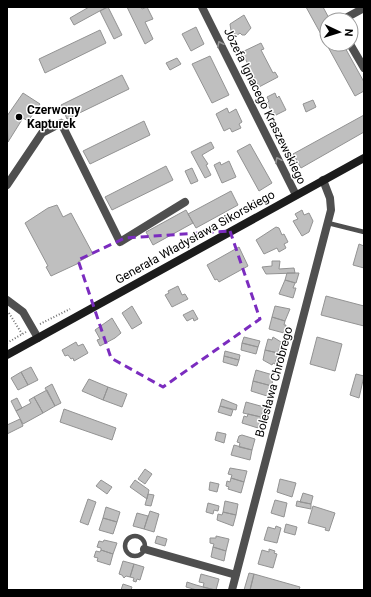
<svg xmlns="http://www.w3.org/2000/svg" width="371" height="597" viewBox="0 0 371 597" font-family="Roboto,sans-serif">
	<style>
		.building { fill: #bfbfbf; stroke: #939393 }
		.lines { fill: none; stroke-linecap: round; stroke-linejoin: round }
		.path { stroke: #717171; stroke-width: 2; stroke-dasharray: 1 2; stroke-linecap: butt }
		.service { stroke: #4f4f4f; stroke-width: 4.5 }
		.minor { stroke: #4f4f4f; stroke-width: 8 }
		.tertiary { stroke: #4f4f4f; stroke-width: 8 }
		.secondary { stroke: #1c1c1c; stroke-width: 8 }
		.oneway { stroke: #959595 }
		.marked { fill: none; stroke: #7b2cbf; stroke-width: 3; stroke-dasharray: 8 5; stroke-linejoin: round }
		.poi-dot { fill: #000; stroke: #fff; stroke-width: 1.5 }
		.labels { text-anchor: middle; dominant-baseline: central; stroke-width: 3; stroke-linejoin: round; paint-order: stroke }
		.street-label { font-size: 12px; fill: #000; stroke: #fff }
		.poi-label { font-size: 12px; font-weight: bold; fill: #000; stroke: #fff; text-anchor: start }
	</style>
	<rect width="100%" height="100%" fill="#fff"/>
	<!-- building -->
	<path class="building" d="M 89,7 L 107,7 L 74,25 L 70,18 Z
		M 108,7 L 122,35 L 114,39 L 100,11 Z
		M 127,7 L 141,7 L 142,9 L 147,7 L 153,19 L 145,22 L 153,39 L 145,44 Z
		M 306,7 L 323,7 L 330,20 L 327,20 L 327,44 L 343,44 L 364,82 L 364,91 L 355,96 Z
		M 244,15 L 251,28 L 245,35 L 242,35 L 240,33 L 236,36 L 233,31 L 231,31 L 230,24 Z
		M 196,27 L 204,44 L 191,51 L 182,34 Z
		M 100,30 L 106,43 L 45,73 L 39,59 Z
		M 261,43 L 264,49 L 261,50 L 273,73 L 275,72 L 278,77 L 259,87 L 242,52 Z
		M 210,56 L 229,95 L 212,103 L 192,64 Z
		M 177,58 L 181,64 L 170,70 L 166,63 Z
		M 122,75 L 129,89 L 67,119 L 61,105 Z
		M 23,93 L 40,104 L 28,121 L 23,118 L 8,142 L 7,116 Z
		M 275,93 L 277,98 L 279,96 L 286,110 L 274,116 L 267,103 L 269,101 L 267,97 Z
		M 313,100 L 316,107 L 306,112 L 303,104 Z
		M 227,108 L 229,113 L 236,109 L 242,122 L 239,124 L 241,128 L 232,132 L 230,128 L 224,131 L 216,114 Z
		M 364,115 L 364,132 L 301,168 L 293,154 Z
		M 144,121 L 150,135 L 90,164 L 83,151 Z
		M 211,142 L 214,148 L 202,155 L 208,164 L 206,165 L 211,175 L 205,178 L 191,152 Z
		M 250,144 L 272,183 L 259,191 L 237,151 Z
		M 229,161 L 236,177 L 222,183 L 214,165 L 220,162 L 221,165 Z
		M 166,166 L 173,180 L 112,210 L 105,197 Z
		M 192,168 L 198,181 L 191,184 L 185,171 Z
		M 231,191 L 238,205 L 196,228 L 188,214 Z
		M 57,205 L 63,217 L 71,213 L 93,254 L 78,262 L 79,263 L 51,276 L 46,267 L 48,266 L 25,223 L 48,208 Z
		M 186,210 L 193,223 L 153,245 L 146,232 Z
		M 302,210 L 304,215 L 309,213 L 313,221 L 309,232 L 302,236 L 293,221 L 298,219 L 295,214 Z
		M 276,227 L 279,228 L 282,235 L 284,234 L 288,242 L 284,244 L 286,248 L 279,252 L 277,248 L 264,254 L 256,240 Z
		M 359,244 L 364,246 L 364,268 L 353,265 Z
		M 239,247 L 248,266 L 219,282 L 217,279 L 215,280 L 207,265 Z
		M 272,261 L 280,261 L 279,269 L 294,268 L 295,273 L 266,274 L 262,267 L 272,266 Z
		M 287,273 L 299,273 L 296,283 L 285,280 Z
		M 285,280 L 295,283 L 293,288 L 296,288 L 293,298 L 279,294 Z
		M 178,286 L 182,295 L 185,294 L 188,299 L 172,307 L 165,295 L 169,293 L 168,291 Z
		M 326,296 L 364,306 L 364,326 L 321,315 Z
		M 132,306 L 142,323 L 132,329 L 122,313 Z
		M 275,306 L 290,309 L 285,321 L 272,317 Z
		M 193,310 L 198,319 L 194,321 L 193,318 L 187,321 L 183,315 Z
		M 272,317 L 285,321 L 284,325 L 286,325 L 284,333 L 269,329 Z
		M 112,318 L 121,333 L 115,338 L 100,346 L 97,340 L 100,339 L 95,330 Z
		M 244,337 L 260,341 L 258,347 L 242,343 Z
		M 273,337 L 281,342 L 278,353 L 265,350 L 268,339 L 272,340 Z
		M 317,337 L 342,344 L 335,371 L 310,364 Z
		M 76,342 L 78,346 L 83,344 L 88,353 L 74,361 L 73,358 L 71,359 L 68,355 L 65,356 L 62,350 Z
		M 242,343 L 258,347 L 256,354 L 241,350 Z
		M 265,350 L 278,353 L 275,364 L 273,363 L 272,365 L 263,360 Z
		M 225,351 L 240,355 L 239,360 L 224,356 Z
		M 224,356 L 239,360 L 237,366 L 223,362 Z
		M 31,367 L 38,380 L 28,385 L 21,372 Z
		M 256,370 L 273,375 L 272,386 L 253,381 Z
		M 21,372 L 28,385 L 18,390 L 11,378 Z
		M 356,374 L 364,376 L 359,398 L 350,395 Z
		M 89,379 L 108,387 L 103,400 L 82,391 Z
		M 253,381 L 272,386 L 271,390 L 269,389 L 267,396 L 251,391 Z
		M 52,384 L 61,403 L 55,406 L 45,388 Z
		M 108,387 L 127,394 L 122,407 L 103,400 Z
		M 47,390 L 55,406 L 43,413 L 34,397 Z
		M 34,397 L 43,413 L 23,424 L 16,411 L 31,403 L 29,400 Z
		M 17,398 L 22,408 L 16,411 L 11,401 Z
		M 222,399 L 237,405 L 236,410 L 220,406 Z
		M 246,402 L 264,407 L 261,417 L 243,413 Z
		M 220,406 L 233,410 L 231,416 L 218,412 Z
		M 64,409 L 116,428 L 112,440 L 60,422 Z
		M 248,414 L 261,417 L 258,428 L 242,423 L 244,416 L 247,417 Z
		M 20,419 L 23,426 L 7,434 L 7,425 Z
		M 217,432 L 226,434 L 224,443 L 215,440 Z
		M 242,435 L 255,439 L 252,450 L 239,447 L 240,443 L 237,442 L 239,436 Z
		M 234,445 L 252,450 L 250,460 L 231,455 Z
		M 230,468 L 247,471 L 244,482 L 231,478 L 232,475 L 228,474 Z
		M 145,469 L 152,474 L 145,484 L 138,479 Z
		M 231,478 L 244,482 L 241,493 L 228,489 L 229,487 L 226,486 L 227,481 L 230,482 Z
		M 280,479 L 296,483 L 292,497 L 277,492 Z
		M 101,480 L 112,487 L 107,494 L 96,486 Z
		M 135,480 L 149,490 L 147,499 L 130,487 Z
		M 210,482 L 219,484 L 217,492 L 209,490 Z
		M 303,493 L 313,496 L 311,504 L 300,502 Z
		M 148,494 L 154,495 L 151,506 L 145,505 Z
		M 88,499 L 96,502 L 88,525 L 80,522 Z
		M 275,500 L 287,503 L 284,517 L 271,513 Z
		M 225,501 L 238,504 L 236,515 L 223,512 Z
		M 297,501 L 311,504 L 311,509 L 296,506 Z
		M 208,503 L 219,506 L 218,511 L 214,510 L 213,514 L 206,512 Z
		M 313,506 L 335,513 L 329,531 L 325,530 L 326,528 L 308,523 Z
		M 106,507 L 120,512 L 117,522 L 103,518 Z
		M 150,511 L 159,514 L 154,532 L 144,529 Z
		M 223,512 L 236,515 L 233,526 L 217,520 L 218,514 L 222,515 Z
		M 137,513 L 148,516 L 144,529 L 133,526 Z
		M 103,518 L 117,522 L 113,534 L 99,530 Z
		M 286,524 L 297,527 L 295,535 L 284,532 Z
		M 276,526 L 281,528 L 277,543 L 264,540 L 268,527 L 275,529 Z
		M 157,536 L 167,539 L 165,546 L 155,543 Z
		M 216,536 L 229,539 L 226,551 L 213,547 L 214,544 L 210,543 L 210,538 L 216,538 Z
		M 104,540 L 117,543 L 113,554 L 101,550 L 101,548 L 97,547 L 99,541 L 103,542 Z
		M 213,547 L 226,551 L 224,561 L 211,557 Z
		M 269,549 L 275,551 L 274,553 L 277,554 L 273,568 L 258,564 L 262,550 L 269,552 Z
		M 101,550 L 113,554 L 110,565 L 97,561 L 98,558 L 94,557 L 96,551 L 100,552 Z
		M 123,561 L 134,564 L 130,577 L 126,576 L 124,578 L 122,575 L 119,574 Z
		M 134,564 L 144,567 L 140,580 L 137,579 L 136,582 L 133,581 L 134,578 L 130,577 Z
		M 249,573 L 254,574 L 250,590 L 244,590 Z
		M 201,574 L 219,579 L 216,590 L 203,587 L 204,583 L 199,582 Z
		M 254,574 L 300,587 L 299,590 L 250,590 Z
		M 187,582 L 196,585 L 214,590 L 197,590 L 186,587 Z
		M 123,584 L 132,587 L 131,590 L 121,590 Z"/>
	<g class="lines">
		<!-- path -->
		<path class="path" d="M 9,313 L 22,334
			M 40,324 L 70,309
			M 7,343 L 26,332"/>
		<!-- service -->
		<path class="service" d="M 328,223 L 364,232
			M125 546a10 10 0 1 1 20 0a10 10 0 1 1-20 0Z"/>
		<!-- minor -->
		<path class="minor" d="M 202,7 L 296,195
			M 342,20 L 364,8
			M 350,44 L 364,68
			M 7,185 L 42,133 L 61,123 L 120,242 L 185,202
			M 144,549 L 236,575
			M 232,590 L 331,210 L 330,198 L 323,180"/>
		<!-- tertiary -->
		<path class="tertiary" d="M 7,300 L 23,312 L 38,338"/>
		<!-- secondary -->
		<path class="secondary" d="M 7,355 L 364,158"/>
	</g>
	<!-- one-way arrows -->
	<defs><path id="oneway-chevron" d="M-2-3.5L2.5 0L-2 3.5" fill="none" stroke-width="1.6" stroke-linecap="round" stroke-linejoin="round"/></defs>
	<g class="oneway">
		<use href="#oneway-chevron" transform="translate(220 44) rotate(-116)"/>
		<use href="#oneway-chevron" transform="translate(278 160) rotate(-116)"/>
	</g>
	<!-- marked area -->
	<path class="marked" d="M 230,231 L 260,319 L 163,387 L 111,358 L 78,260 L 125,238 Z"/>
	<!-- markers -->
	<circle class="poi-dot" cx="19" cy="117" r="4"/>
	<g class="labels">
		<!-- street labels -->
		<g class="street-label">
			<text transform="translate(265 106) rotate(64)">Józefa Ignacego Kraszewskiego</text>
			<text transform="translate(195 237) rotate(-29)">Generała Władysława Sikorskiego</text>
			<text transform="translate(274 382) rotate(-75)">Bolesława Chrobrego</text>
		</g>
		<!-- poi labels -->
		<g class="poi-label">
			<text x="27" y="110">Czerwony<tspan x="27" dy="14">Kapturek</tspan></text>
		</g>
	</g>
	<!-- border -->
	<rect width="371" height="597" fill="none" stroke="#000000" stroke-width="16"/>
	<!-- north arrow -->
	<g transform="translate(339 32) rotate(94)"><circle r="19" fill="#ffffff" stroke="#999999"/>
	<path d="M0-3L7 15L0 10L-7 15Z" fill="#000000"/>
	<text y="-6" font-size="11" font-weight="bold" text-anchor="middle" fill="#000000">N</text>
	</g>
</svg>
